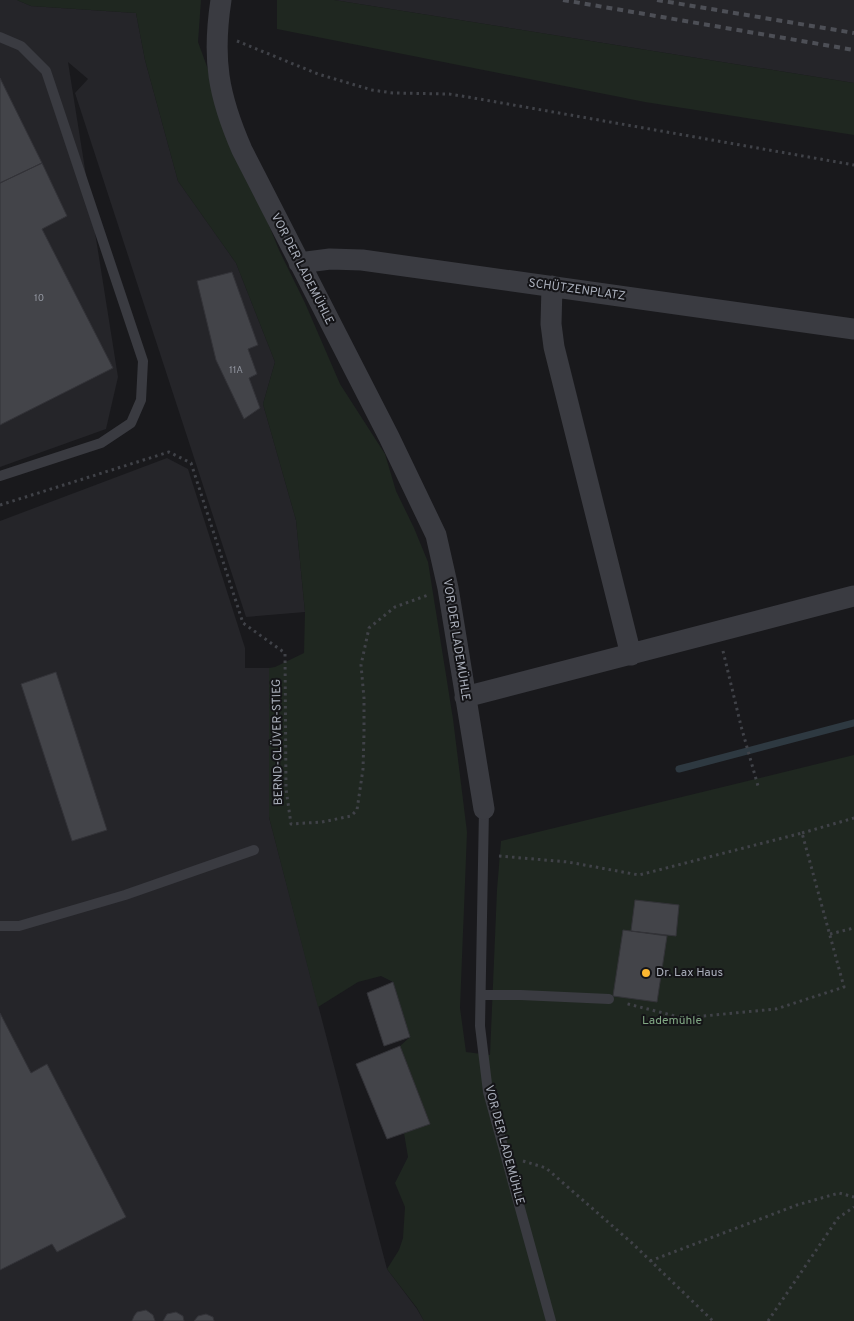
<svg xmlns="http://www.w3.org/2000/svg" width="854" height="1321" viewBox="0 0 854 1321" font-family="Overpass,sans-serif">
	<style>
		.built { fill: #252529 }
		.green { fill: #1f2720 }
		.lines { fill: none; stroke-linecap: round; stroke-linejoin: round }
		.stream { stroke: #2e3941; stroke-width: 7 }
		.building { fill: #434449; stroke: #333338 }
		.path { stroke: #404248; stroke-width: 3; stroke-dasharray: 2.5 4; stroke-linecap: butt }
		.lane { stroke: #3a3b41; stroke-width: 10 }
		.street { stroke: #3a3b41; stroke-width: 21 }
		.rail { stroke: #4d4f56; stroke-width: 4; stroke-dasharray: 6 5; stroke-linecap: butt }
		.poi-dot { fill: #fcb731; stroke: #141417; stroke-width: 2 }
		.labels { text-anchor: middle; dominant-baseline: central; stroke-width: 4; stroke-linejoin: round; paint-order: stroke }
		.number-label { font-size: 10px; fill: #91959f }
		.street-label { font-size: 12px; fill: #abb0bc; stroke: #141417 }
		.poi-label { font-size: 12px; fill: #abb0bc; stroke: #141417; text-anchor: start }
		.park-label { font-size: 12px; fill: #81a884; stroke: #141417 }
	</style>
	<rect width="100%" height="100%" fill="#19191c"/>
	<!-- built -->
	<path class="built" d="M 0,0 L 17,0 L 31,6 L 136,13 L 145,60 L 178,181 L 236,263 L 275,362 L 263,404 L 296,520 L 305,612 L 246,617 L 75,93 L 88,79 L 68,62 L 118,377 L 106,429 L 0,467 Z
		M 334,0 L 854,0 L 854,83 Z
		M 167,458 L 188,469 L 245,648 L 245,668 L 269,668 L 269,817 L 387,1269 L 417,1309 L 424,1321 L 0,1321 L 0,521 Z"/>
	<!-- green -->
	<path class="green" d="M 17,0 L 201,0 L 198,42 L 229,127 L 279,250 L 305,303 L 340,384 L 385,454 L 396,491 L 414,528 L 428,562 L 453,719 L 467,832 L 460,1008 L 466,1052 L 490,1055 L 497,890 L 501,841 L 854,755 L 854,1321 L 424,1321 L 417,1308 L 387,1269 L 399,1250 L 403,1238 L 405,1207 L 395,1183 L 408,1157 L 404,1133 L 430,1124 L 400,1046 L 410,1037 L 393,982 L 381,976 L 358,982 L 318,1007 L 269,817 L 269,668 L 275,667 L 304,653 L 305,612 L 296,520 L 263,404 L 275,362 L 236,263 L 178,181 L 145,60 L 136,13 L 31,6 Z
		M 277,0 L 334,0 L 854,83 L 854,135 L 645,102 L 277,29 Z"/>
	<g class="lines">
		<!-- stream -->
		<path class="stream" d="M 679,769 L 854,723"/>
	</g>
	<!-- building -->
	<path class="building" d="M 0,78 L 42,163 L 0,183 Z
		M 42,163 L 67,216 L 42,229 L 113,368 L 0,425 L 0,183 Z
		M 232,272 L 258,345 L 248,349 L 257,374 L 249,378 L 260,408 L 244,419 L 216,360 L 197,281 Z
		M 56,672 L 107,830 L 72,841 L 21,684 Z
		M 635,900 L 679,905 L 676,936 L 631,931 Z
		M 623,930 L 667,936 L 657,1002 L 613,996 Z
		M 393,982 L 410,1037 L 384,1046 L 367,993 Z
		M 0,1013 L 31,1073 L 47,1064 L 126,1217 L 57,1252 L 52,1244 L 0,1270 Z
		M 400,1046 L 430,1124 L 387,1139 L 356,1064 Z
		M 146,1310 L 153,1315 L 155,1321 L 132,1321 L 134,1316 L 137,1312 Z
		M 176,1312 L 183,1316 L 184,1321 L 163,1321 L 167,1314 Z
		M 206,1314 L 213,1317 L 214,1321 L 194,1321 L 198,1316 Z"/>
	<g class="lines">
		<!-- path -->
		<path class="path" d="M 237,41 L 318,74 L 372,90 L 393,93 L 449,94 L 468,97 L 854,165
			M 0,505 L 169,452 L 191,463 L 243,623 L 285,653 L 286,789 L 291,824 L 322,822 L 351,816 L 357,810 L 363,769 L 364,734 L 364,698 L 361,665 L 369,628 L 395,607 L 428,595
			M 723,651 L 741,726 L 758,786
			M 802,833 L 854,818
			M 499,856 L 568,862 L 639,875 L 802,833 L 844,987 L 776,1009 L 683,1018 L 624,1003
			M 830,934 L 854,928
			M 523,1161 L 546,1168 L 632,1243 L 713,1321
			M 650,1261 L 797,1205 L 839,1193 L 854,1197
			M 768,1321 L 838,1218 L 854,1207"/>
		<!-- lane -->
		<path class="lane" d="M 0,37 L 21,46 L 46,71 L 143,361 L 141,400 L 131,423 L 101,443 L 0,476
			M 484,809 L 480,1026 L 488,1092 L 551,1321
			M 0,926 L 19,926 L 125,895 L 254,850
			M 481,995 L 521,995 L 609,999"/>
		<!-- street -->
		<path class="street" d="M 221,0 C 212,59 218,95 242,150 L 389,437 L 436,535 L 448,588 L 484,809
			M 299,263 L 330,259 L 362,260 L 854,329
			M 552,286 L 551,324 L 554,347 L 631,655
			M 465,697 L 854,596"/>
		<!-- rail -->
		<path class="rail" d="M 563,0 L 854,50
			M 657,0 L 854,33"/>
	</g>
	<!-- markers -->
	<circle class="poi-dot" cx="646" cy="973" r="5"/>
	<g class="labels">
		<!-- number labels -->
		<g class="number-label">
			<text x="39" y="298">10</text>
			<text x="236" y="370">11A</text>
		</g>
		<!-- street labels -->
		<g class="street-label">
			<text transform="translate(302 269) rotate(63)">VOR DER LADEMÜHLE</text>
			<text transform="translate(577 290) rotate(8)">SCHÜTZENPLATZ</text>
			<text transform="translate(456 640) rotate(81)">VOR DER LADEMÜHLE</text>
			<text transform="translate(278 742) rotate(-91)">BERND-CLÜVER-STIEG</text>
			<text transform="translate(504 1145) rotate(75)">VOR DER LADEMÜHLE</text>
		</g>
		<!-- poi labels -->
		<g class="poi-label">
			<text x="656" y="973">Dr. Lax Haus</text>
		</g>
		<!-- park labels -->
		<g class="park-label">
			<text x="672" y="1021">Lademühle</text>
		</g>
	</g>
</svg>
